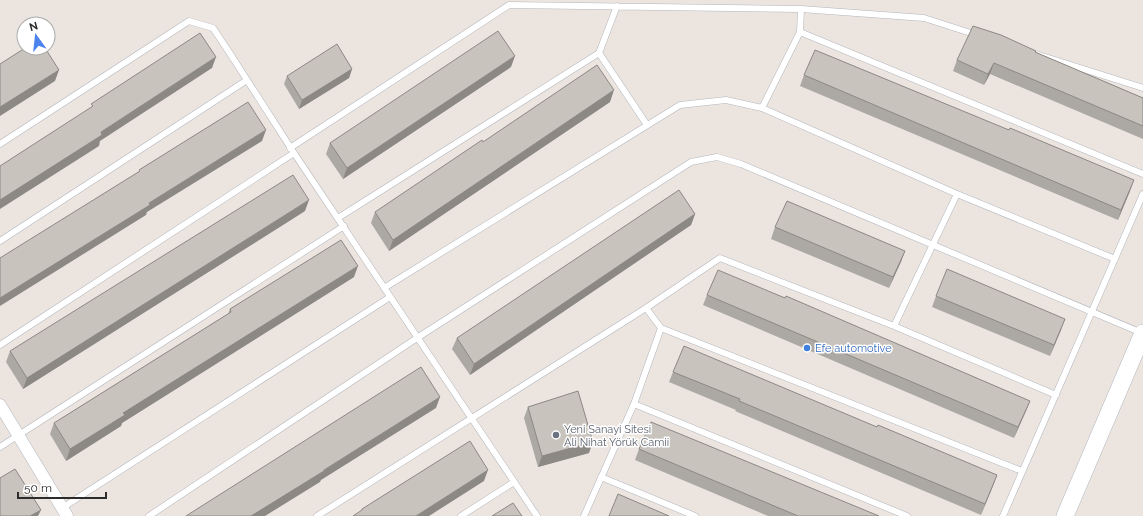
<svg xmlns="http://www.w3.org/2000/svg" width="1143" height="516" viewBox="0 0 1143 516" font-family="Raleway,sans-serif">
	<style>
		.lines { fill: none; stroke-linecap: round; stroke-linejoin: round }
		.lane-casing { stroke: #b2b6be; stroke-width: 7 }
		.street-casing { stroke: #b2b6be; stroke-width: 13 }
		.secondary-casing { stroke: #b2b6be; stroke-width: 18 }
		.lane { stroke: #fff; stroke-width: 6 }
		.street { stroke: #fff; stroke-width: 12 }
		.secondary { stroke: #fff; stroke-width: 17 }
		.wall { fill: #aca8a3 }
		.shaded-wall { fill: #8c8884 }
		.building { fill: #c8c3bd; stroke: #8c8884 }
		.shop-dot { fill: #3f7fe0; stroke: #fff; stroke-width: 1.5 }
		.worship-dot { fill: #6b7280; stroke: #fff; stroke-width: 1.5 }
		.labels { text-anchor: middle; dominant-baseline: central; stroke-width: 3; stroke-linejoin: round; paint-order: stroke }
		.shop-label { font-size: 11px; fill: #366cbe; stroke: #fff; text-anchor: start }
		.worship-label { font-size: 11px; fill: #5b616d; stroke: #fff; text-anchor: start }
	</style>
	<rect width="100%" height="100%" fill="#ece5df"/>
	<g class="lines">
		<defs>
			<path id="lane" d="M 800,32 L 1143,174
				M 599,53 L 647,125
				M 1039,55 L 1143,88
				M 762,108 L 800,32 L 801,9
				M 0,144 L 189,21 L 213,28 L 229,52 L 294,153 L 537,516
				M 290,148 L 509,5 L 801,9 L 924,18 L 977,35
				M 338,218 L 599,53 L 617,6
				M 0,241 L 247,80
				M 384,288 L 680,105 L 726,100 L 762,108 L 957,194 L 1115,259
				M 894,326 L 957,194
				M 661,328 L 1022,471
				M 0,345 L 294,153
				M 634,404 L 907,516
				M 0,447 L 344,226
				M 601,477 L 695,516
				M 62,508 L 390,297
				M 149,516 L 417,338 L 691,162 L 717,157 L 741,164 L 1142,333
				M 317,516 L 646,308 L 720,258 L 894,326 L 1056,395
				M 461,516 L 514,482
				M 584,516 L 634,404 L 661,328 L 646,308
				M 1003,516 L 1143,194"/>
			<path id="street" d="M 0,405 L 67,516"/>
			<path id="secondary" d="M 1065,516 L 1143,333"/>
		</defs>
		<!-- lane casing -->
		<use href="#lane" class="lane-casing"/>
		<!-- street casing -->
		<use href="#street" class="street-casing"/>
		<!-- secondary casing -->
		<use href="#secondary" class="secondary-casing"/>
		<!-- lane -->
		<use href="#lane" class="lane"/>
		<!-- street -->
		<use href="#street" class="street"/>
		<!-- secondary -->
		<use href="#secondary" class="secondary"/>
	</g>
	<!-- wall -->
	<path class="wall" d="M 1035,52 L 1143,98 L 1143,139 L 990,74 L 984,85 L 953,71 L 957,60 Z
		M 511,67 L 343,179 L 326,154 L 330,143 Z
		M 352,69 L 349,78 L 299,109 L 284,84 L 287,76 Z
		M 804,75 L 1130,191 L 1118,220 L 800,86 Z
		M 610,102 L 389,251 L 371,223 L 375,212 L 483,142 Z
		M 305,211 L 23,389 L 6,362 L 10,351 Z
		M 695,214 L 691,225 L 470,375 L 452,349 L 457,338 Z
		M 775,227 L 905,251 L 889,288 L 771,239 Z
		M 354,277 L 122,423 L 121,426 L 66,461 L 50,434 L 54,423 L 228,314 L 230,309 Z
		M 707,295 L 1030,401 L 1014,438 L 703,305 Z
		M 936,296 L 1061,330 L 1050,356 L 932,307 Z
		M 673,372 L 997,475 L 981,515 L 735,411 L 736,410 L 669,382 Z
		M 528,407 L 589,453 L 538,467 L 524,418 Z
		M 639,449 L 879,516 L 768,516 L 635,460 Z"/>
	<!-- shaded-wall -->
	<path class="shaded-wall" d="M 515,56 L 511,67 L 343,179 L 347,168 Z
		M 216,57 L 212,68 L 100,141 L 99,146 L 0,209 L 0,200 L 101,132 Z
		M 994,63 L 990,74 L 984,85 L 988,74 Z
		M 352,69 L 349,78 L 299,109 L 302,100 Z
		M 59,70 L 55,81 L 0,116 L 0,107 Z
		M 614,90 L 610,102 L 389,251 L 393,240 Z
		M 266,130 L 262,141 L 147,212 L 146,215 L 0,306 L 0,298 L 149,203 Z
		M 1134,180 L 1130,191 L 1118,220 L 1121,210 Z
		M 309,200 L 305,211 L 23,389 L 27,378 Z
		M 695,214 L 691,225 L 470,375 L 474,364 Z
		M 905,251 L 901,262 L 889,288 L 893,277 Z
		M 358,266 L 354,277 L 122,423 L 121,426 L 66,461 L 70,449 L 123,413 Z
		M 1065,319 L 1061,330 L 1050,356 L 1054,345 Z
		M 440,397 L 436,408 L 321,480 L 320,482 L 265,516 L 251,516 Z
		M 1030,401 L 1026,411 L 1014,438 L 1018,427 Z
		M 593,442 L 589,453 L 538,467 L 542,456 Z
		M 488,470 L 484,481 L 429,516 L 416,516 Z
		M 997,475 L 993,486 L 981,515 L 985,504 Z
		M 41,510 L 38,516 L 30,516 Z"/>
	<!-- building -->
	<path class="building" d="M 973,26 L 1001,35 L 1036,51 L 1035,52 L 1143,98 L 1143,126 L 994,63 L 988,74 L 957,60 Z
		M 498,31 L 515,56 L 347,168 L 330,143 Z
		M 200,33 L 216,57 L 101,132 L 102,135 L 0,200 L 0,166 L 93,106 L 91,104 Z
		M 337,44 L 352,69 L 302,100 L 287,76 Z
		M 25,48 L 45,48 L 59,70 L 0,107 L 0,64 Z
		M 815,50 L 1009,130 L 1010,128 L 1134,180 L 1121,210 L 804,75 Z
		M 597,65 L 614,90 L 393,240 L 375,212 L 482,140 L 483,142 Z
		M 248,102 L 266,130 L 149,203 L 150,205 L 0,298 L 0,258 L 140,171 L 139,170 Z
		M 293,175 L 309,200 L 27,378 L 10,351 Z
		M 679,190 L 695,214 L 474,364 L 457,338 Z
		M 787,201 L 905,251 L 893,277 L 775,227 Z
		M 341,240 L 358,266 L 123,413 L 125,415 L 70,449 L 54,423 L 231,312 L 230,309 Z
		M 947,269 L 1065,319 L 1054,345 L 936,296 Z
		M 718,270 L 785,298 L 786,296 L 1030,401 L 1018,427 L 707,295 Z
		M 684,346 L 877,427 L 878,425 L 997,475 L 985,504 L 739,401 L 740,399 L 673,372 Z
		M 421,367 L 440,397 L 324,470 L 324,471 L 251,516 L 186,516 Z
		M 578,391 L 593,442 L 542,456 L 528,407 Z
		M 651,422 L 879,516 L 798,516 L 639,449 Z
		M 470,441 L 488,470 L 416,516 L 353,516 L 362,510 L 362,509 Z
		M 15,469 L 41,510 L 30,516 L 0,516 L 0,478 Z
		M 618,494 L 669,516 L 609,516 Z
		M 513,503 L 522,516 L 492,516 Z"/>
	<!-- markers -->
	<circle class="shop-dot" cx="807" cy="348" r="4"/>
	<circle class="worship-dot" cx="556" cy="435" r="4"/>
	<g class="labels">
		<!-- shop labels -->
		<g class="shop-label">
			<text x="815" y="348">Efe automotive</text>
		</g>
		<!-- worship labels -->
		<g class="worship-label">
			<text x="564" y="429">Yeni Sanayi Sitesi<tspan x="564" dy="13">Ali Nihat Yörük Camii</tspan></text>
		</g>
	</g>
	<!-- north arrow -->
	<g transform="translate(36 36) rotate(345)"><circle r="19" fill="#ffffff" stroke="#ababab"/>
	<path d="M0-3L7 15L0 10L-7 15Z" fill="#4c83ed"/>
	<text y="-6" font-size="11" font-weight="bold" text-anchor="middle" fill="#2c2c2c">N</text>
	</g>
	<!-- scale -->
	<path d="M18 492v6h88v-6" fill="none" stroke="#2c2c2c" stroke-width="2"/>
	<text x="24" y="492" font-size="12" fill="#2c2c2c" stroke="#ffffff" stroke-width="3" paint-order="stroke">50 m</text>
</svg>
